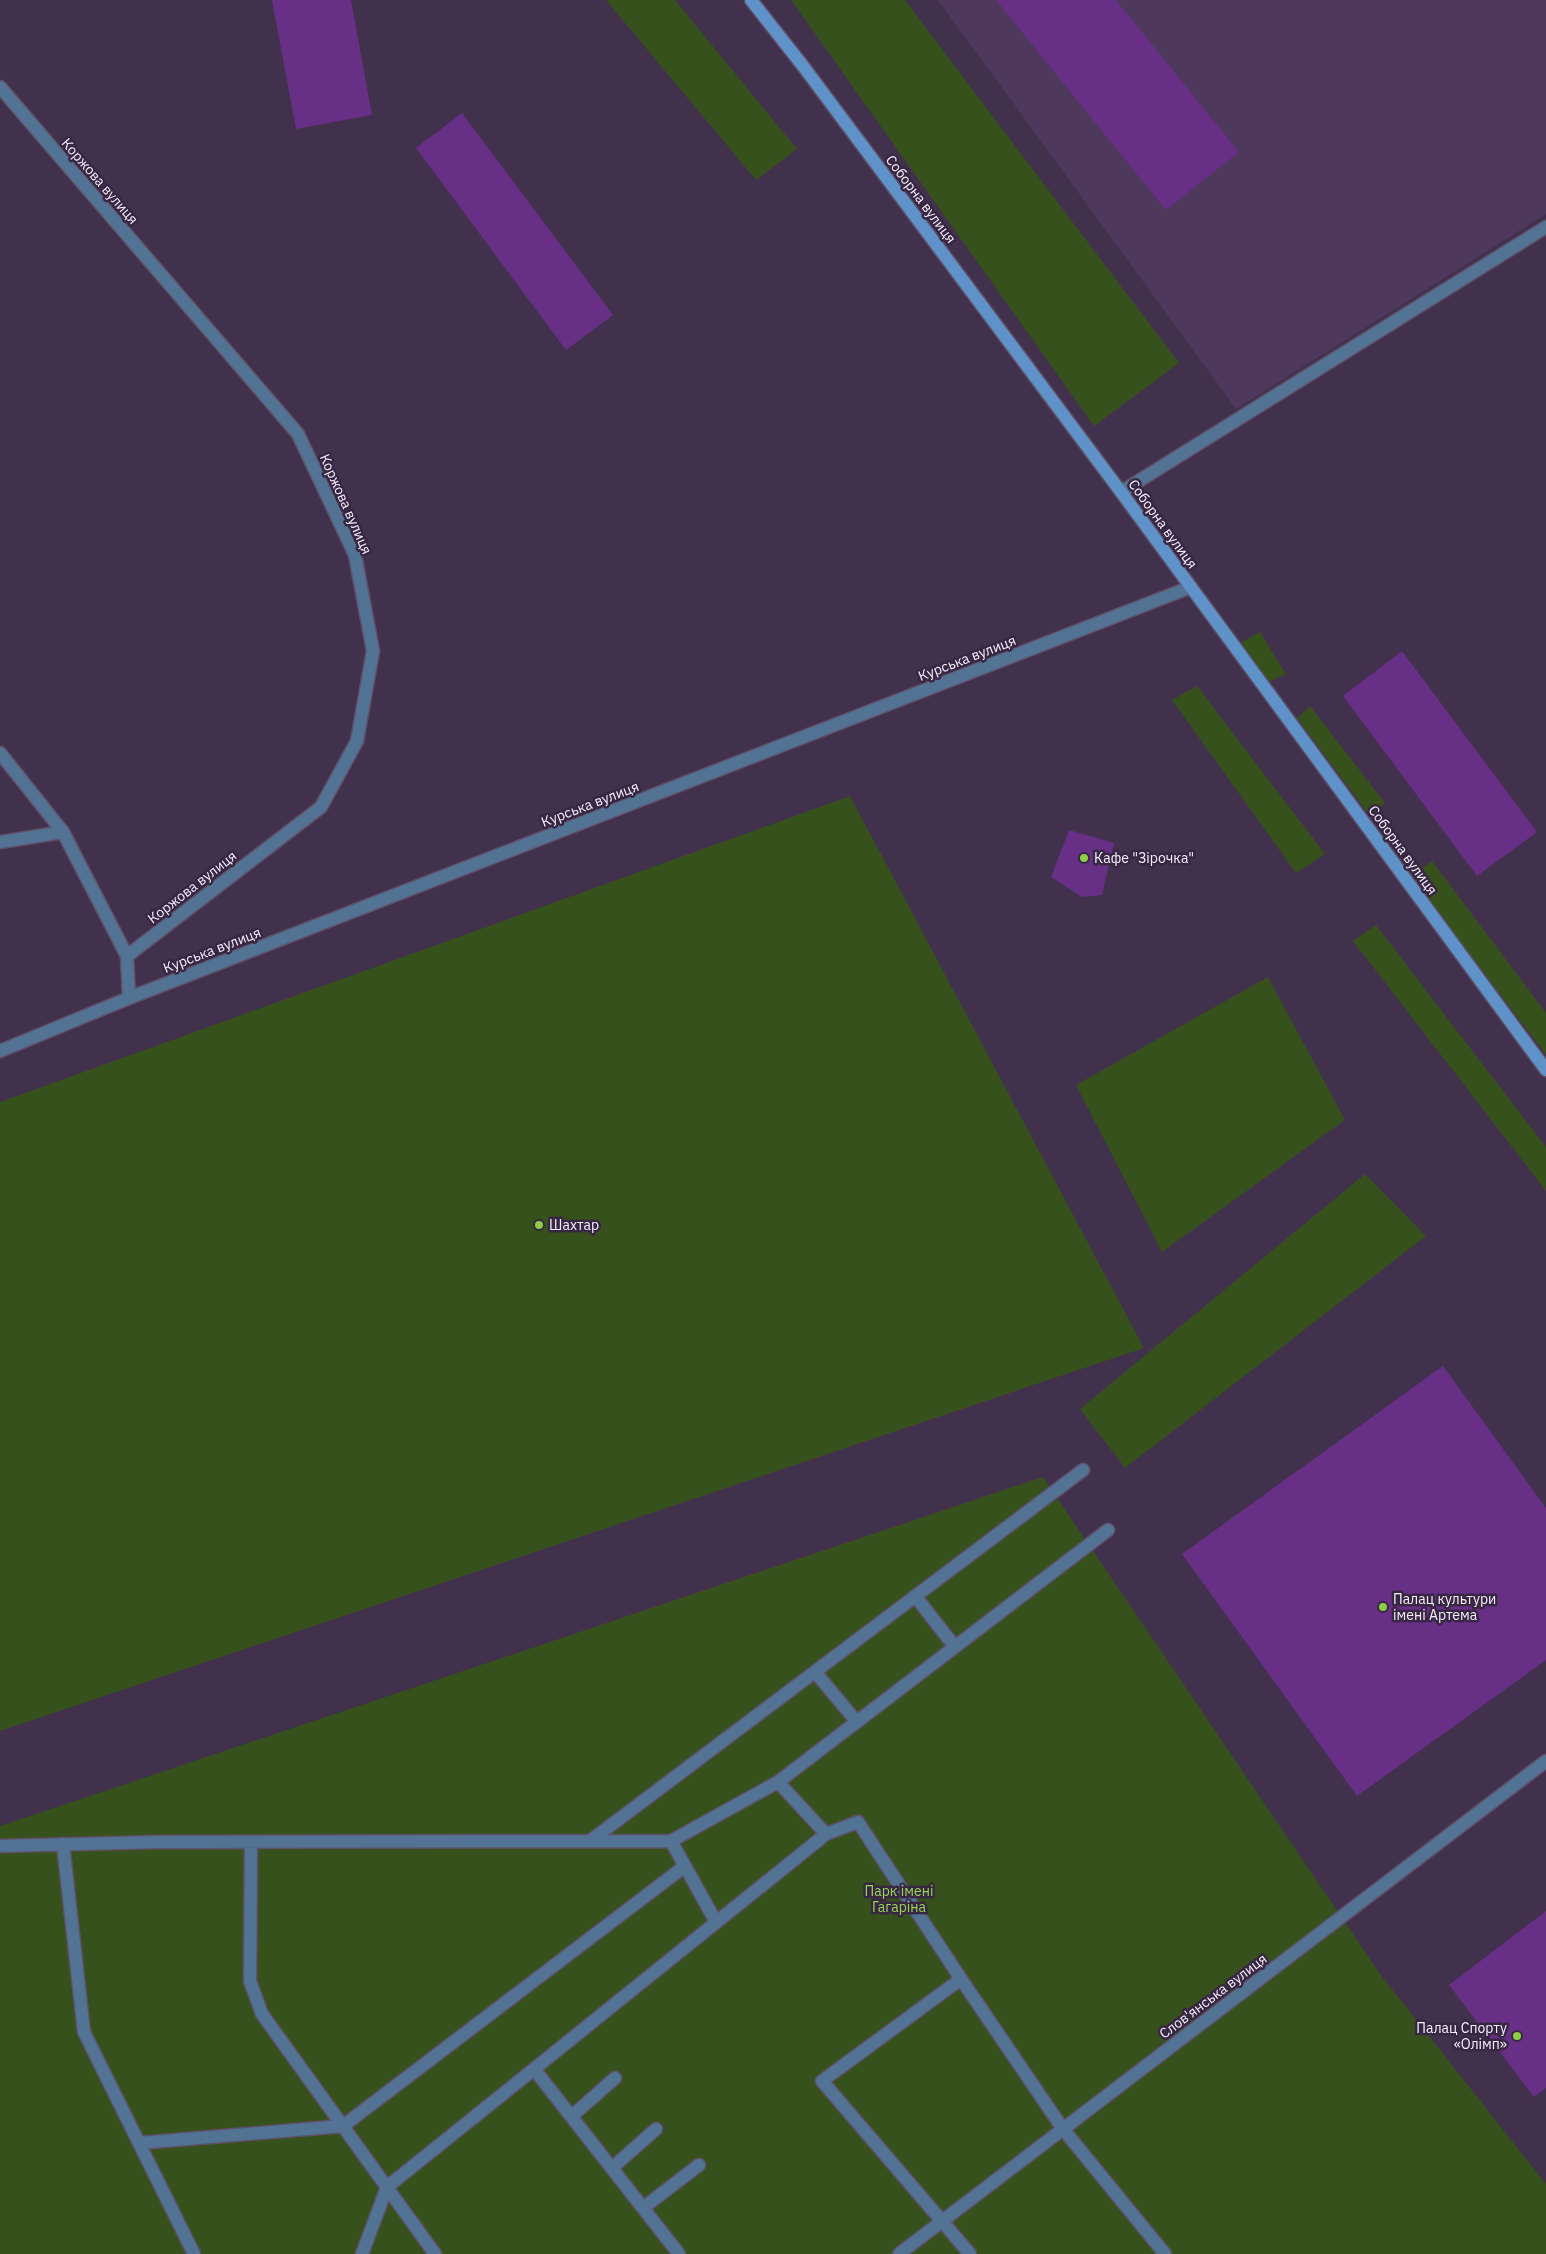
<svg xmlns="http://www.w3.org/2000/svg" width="1546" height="2254" viewBox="0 0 1546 2254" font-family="'IBM Plex Sans',sans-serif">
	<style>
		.built { fill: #4e395c }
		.green { fill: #37511c }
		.building { fill: #672f86 }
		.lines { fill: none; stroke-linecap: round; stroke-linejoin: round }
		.street-casing { stroke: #5f5069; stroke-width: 15 }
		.secondary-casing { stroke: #5f5069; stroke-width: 15 }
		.street { stroke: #537395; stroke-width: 12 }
		.secondary { stroke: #5f92c8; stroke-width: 12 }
		.poi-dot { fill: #8dce44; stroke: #382743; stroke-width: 2 }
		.labels { text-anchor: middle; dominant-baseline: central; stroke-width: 5; stroke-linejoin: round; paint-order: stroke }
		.street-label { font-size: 14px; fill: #f8f0fe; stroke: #382743 }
		.poi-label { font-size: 14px; fill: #f8f0fe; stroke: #382743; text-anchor: start }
		.park-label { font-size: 14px; fill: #97d753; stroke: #382743 }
	</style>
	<rect width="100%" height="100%" fill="#42314d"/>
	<!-- built -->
	<path class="built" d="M 938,0 L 1546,0 L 1546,214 L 1236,409 Z"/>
	<!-- green -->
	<path class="green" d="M 606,0 L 675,0 L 797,149 L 756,180 Z
		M 791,0 L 905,0 L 1179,363 L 1094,426 Z
		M 1260,632 L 1286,674 L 1269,682 L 1239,644 Z
		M 1197,686 L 1325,854 L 1296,873 L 1172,700 Z
		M 1310,706 L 1385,803 L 1370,816 L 1297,718 Z
		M 850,796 L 1144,1348 L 0,1731 L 0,1102 Z
		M 1432,861 L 1546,1013 L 1546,1055 L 1411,876 Z
		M 1376,925 L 1546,1147 L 1546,1191 L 1353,941 Z
		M 1268,977 L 1345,1120 L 1162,1252 L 1076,1085 Z
		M 1365,1174 L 1426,1236 L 1125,1468 L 1080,1409 Z
		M 1043,1477 L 1380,1974 L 1546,2184 L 1546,2254 L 0,2254 L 0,1826 Z"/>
	<!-- building -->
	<path class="building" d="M 272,0 L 351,0 L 372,115 L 296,129 Z
		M 996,0 L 1116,0 L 1239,152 L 1166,210 Z
		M 462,113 L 613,315 L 566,350 L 416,148 Z
		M 1402,651 L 1537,832 L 1477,876 L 1343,696 Z
		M 1069,830 L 1114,843 L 1102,895 L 1082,897 L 1051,877 Z
		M 1443,1366 L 1546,1508 L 1546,1660 L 1357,1796 L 1182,1554 Z
		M 1546,1911 L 1546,2088 L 1534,2097 L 1449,1985 Z"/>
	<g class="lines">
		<defs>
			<path id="street" d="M 0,87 L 298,434 L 355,555 L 373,651 L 357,741 L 321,807 L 127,956 L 129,998
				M 1121,492 L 1546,227
				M 0,753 L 63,832 L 127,956
				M 0,842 L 63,832
				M 0,1051 L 129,998 L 1191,587
				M 915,1596 L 955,1647
				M 815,1672 L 857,1722
				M 590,1841 L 1083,1470
				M 671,1841 L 716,1922
				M 251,1842 L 250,1981 L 262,2014 L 435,2254
				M 63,1844 L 84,2032 L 194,2254
				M 0,1846 L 158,1842 L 671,1841 L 778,1782
				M 961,1979 L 1063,2129 L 1165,2254
				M 572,2116 L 615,2078
				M 139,2143 L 343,2126 L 685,1866
				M 612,2168 L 656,2129
				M 643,2208 L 699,2165
				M 362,2254 L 387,2187 L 534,2069
				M 679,2254 L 534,2069 L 826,1834
				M 899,2254 L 1546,1761
				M 970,2254 L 822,2081 L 961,1979 L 858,1822 L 826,1834 L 778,1782 L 1108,1530"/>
			<path id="secondary" d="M 751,0 L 803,66 L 1121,492 L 1546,1070"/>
		</defs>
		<!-- street casing -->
		<use href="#street" class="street-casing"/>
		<!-- secondary casing -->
		<use href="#secondary" class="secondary-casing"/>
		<!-- street -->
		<use href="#street" class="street"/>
		<!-- secondary -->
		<use href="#secondary" class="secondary"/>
	</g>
	<!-- markers -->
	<g class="poi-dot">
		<circle cx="1084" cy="858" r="5"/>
		<circle cx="539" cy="1225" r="5"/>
		<circle cx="1383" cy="1607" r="5"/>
		<circle cx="1517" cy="2036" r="5"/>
	</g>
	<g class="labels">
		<!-- street labels -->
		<g class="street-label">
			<text transform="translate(100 181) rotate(49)">Коржова вулиця</text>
			<text transform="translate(921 199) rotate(53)">Соборна вулиця</text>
			<text transform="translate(346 504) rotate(66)">Коржова вулиця</text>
			<text transform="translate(1163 524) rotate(54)">Соборна вулиця</text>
			<text transform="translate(967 658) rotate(-21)">Курська вулиця</text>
			<text transform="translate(590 804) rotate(-21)">Курська вулиця</text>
			<text transform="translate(1403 850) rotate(54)">Соборна вулиця</text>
			<text transform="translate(192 887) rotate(-38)">Коржова вулиця</text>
			<text transform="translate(212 950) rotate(-21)">Курська вулиця</text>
			<text transform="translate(1213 1996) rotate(-37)">Слов'янська вулиця</text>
		</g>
		<!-- poi labels -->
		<g class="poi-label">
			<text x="1094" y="858">Кафе "Зірочка"</text>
			<text x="549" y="1225">Шахтар</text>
			<text x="1393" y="1599">Палац культури<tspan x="1393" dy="16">імені Артема</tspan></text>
			<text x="1507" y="2028" text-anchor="end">Палац Спорту<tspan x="1507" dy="16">«Олімп»</tspan></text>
		</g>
		<!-- park labels -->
		<g class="park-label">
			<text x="899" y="1891">Парк імені<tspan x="899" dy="16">Гагаріна</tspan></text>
		</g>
	</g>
</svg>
